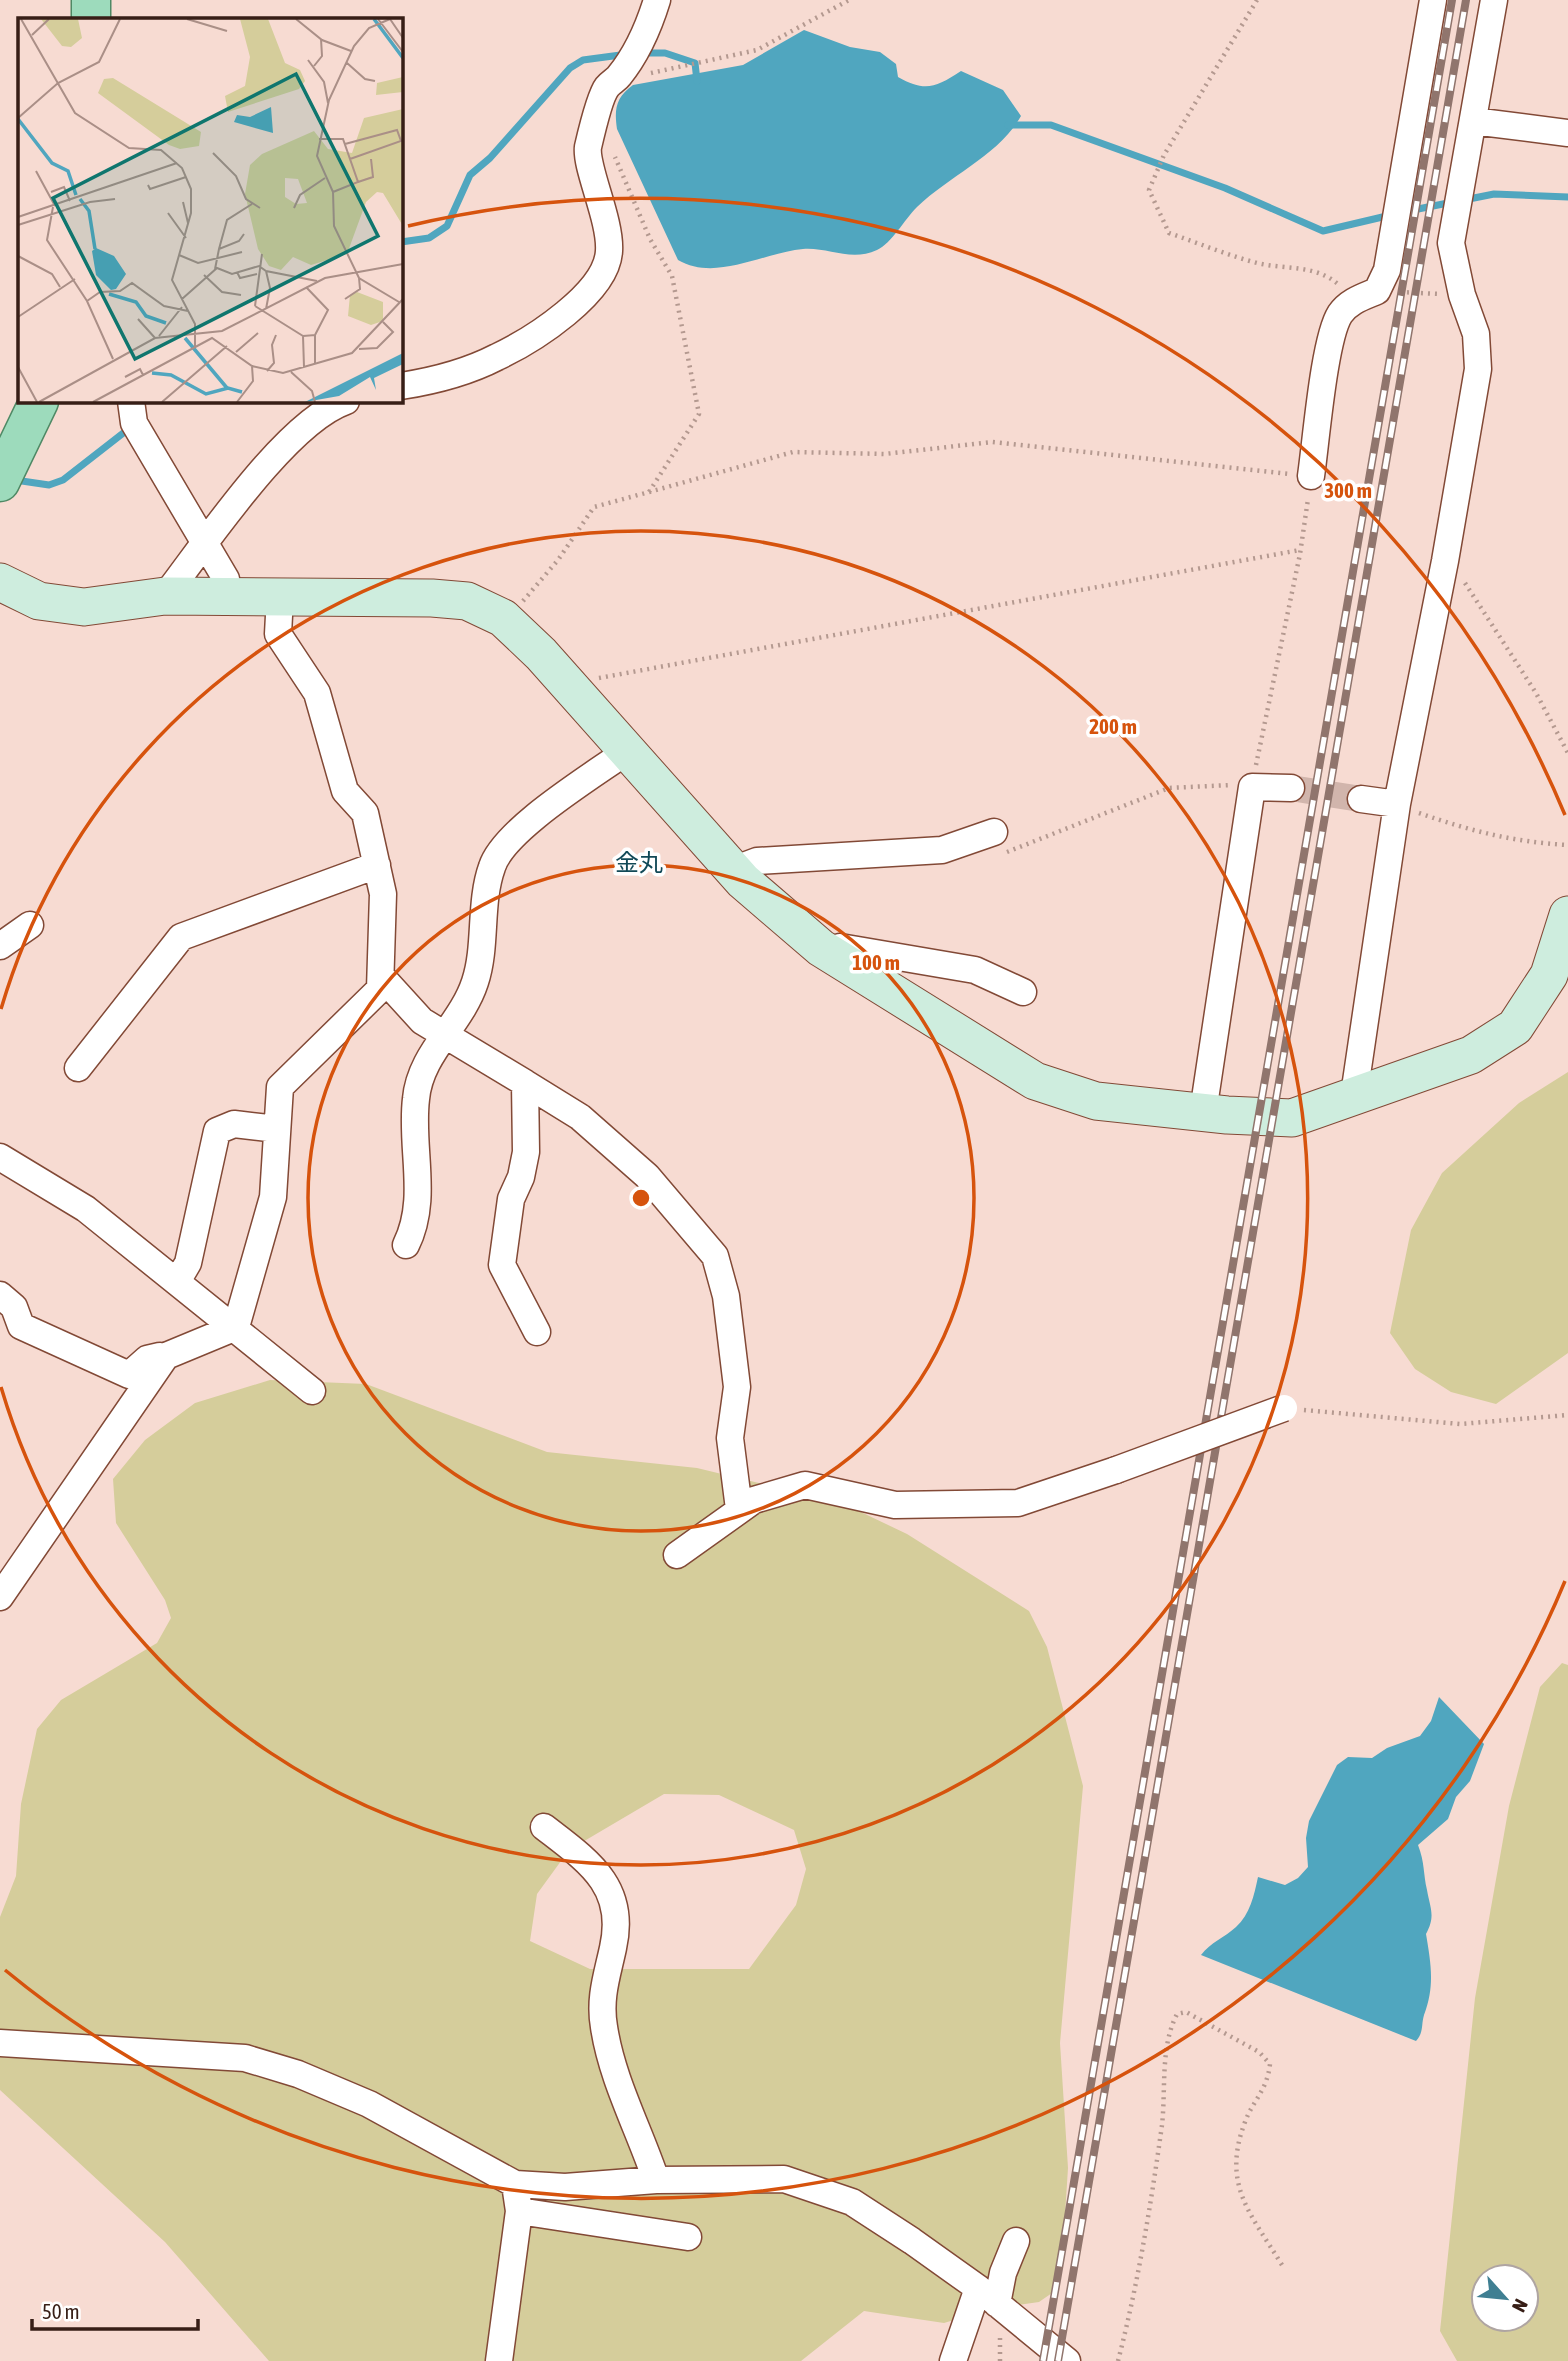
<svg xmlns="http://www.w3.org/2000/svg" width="1568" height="2361" viewBox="0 0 1568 2361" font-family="'Asap Condensed','Noto Sans JP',sans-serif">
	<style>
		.green { fill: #d5cd9b; fill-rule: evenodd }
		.water { fill: #50a6bf }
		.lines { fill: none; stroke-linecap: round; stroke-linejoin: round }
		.stream { stroke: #50a6bf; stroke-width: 7 }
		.street-tunnel { stroke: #d1b5ac; stroke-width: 26; stroke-dasharray: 26 13; stroke-linecap: butt }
		.street-casing { stroke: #824936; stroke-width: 29 }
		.secondary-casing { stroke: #824936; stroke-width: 39 }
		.primary-casing { stroke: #4f8965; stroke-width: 41 }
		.path { stroke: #b49990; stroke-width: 4.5; stroke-dasharray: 2 5; stroke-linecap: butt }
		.street { stroke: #fff; stroke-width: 26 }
		.secondary { stroke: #ceedde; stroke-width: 37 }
		.primary { stroke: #9ddbbc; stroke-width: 38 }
		.rail-casing { stroke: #90756d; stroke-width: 8 }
		.rail { stroke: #fff; stroke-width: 5; stroke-dasharray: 16; stroke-linecap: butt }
		.street-bridge-casing { stroke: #824936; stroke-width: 29; stroke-linecap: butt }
		.street-bridge { stroke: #fff; stroke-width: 26 }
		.ring { fill: none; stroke: #d6530d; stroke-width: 3.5 }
		.labels { text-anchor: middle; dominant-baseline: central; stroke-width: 7; stroke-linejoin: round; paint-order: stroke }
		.quarter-label { font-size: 24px; fill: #124957; stroke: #fff }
		.inset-river { fill: none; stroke: #50a6bf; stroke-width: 3.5 }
		.inset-road { fill: none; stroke: #aa8f87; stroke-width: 2 }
		.view { fill: #0f766e; fill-opacity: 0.15; stroke: #0f766e; stroke-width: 3.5 }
		.inset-edge { fill: none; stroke: #371e16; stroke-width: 3.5 }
		.centre { fill: #d6530d; stroke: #fff; stroke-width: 3.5 }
		.ring-label { font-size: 21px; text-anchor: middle; font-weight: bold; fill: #d6530d; stroke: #fff; stroke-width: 7; stroke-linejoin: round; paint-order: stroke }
	</style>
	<rect width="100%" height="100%" fill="#f7dbd2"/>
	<!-- green -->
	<path class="green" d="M 1568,1072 L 1568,1353 L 1496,1404 L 1451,1392 L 1415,1369 L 1390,1333 L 1411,1230 L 1442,1173 L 1519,1103 Z
		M 270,1380 L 366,1384 L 547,1452 L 697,1468 L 842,1503 L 907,1534 L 1029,1611 L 1047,1647 L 1083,1786 L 1060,2043 L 1068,2168 L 1061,2277 L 1052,2293 L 1039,2302 L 990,2309 L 944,2323 L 864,2311 L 801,2361 L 269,2361 L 165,2242 L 0,2090 L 0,1917 L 16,1876 L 21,1804 L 37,1729 L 61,1700 L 157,1643 L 171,1618 L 165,1600 L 116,1523 L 113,1479 L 145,1440 L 195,1403 ZM 664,1794 L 719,1795 L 794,1830 L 806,1869 L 796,1905 L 749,1969 L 590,1969 L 530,1941 L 537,1894 L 569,1850 Z
		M 1562,1663 L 1568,1665 L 1568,2361 L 1457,2361 L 1440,2331 L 1475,1998 L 1509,1806 L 1540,1687 ZM 1526,2277 L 1526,2319 L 1484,2319 L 1484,2277 Z"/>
	<!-- water -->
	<path class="water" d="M 804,30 L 850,47 L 880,52 L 896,64 L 898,77 C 925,92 935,88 961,71 L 1003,90 L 1021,116 C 998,156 950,175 917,207 C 904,220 892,243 877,250 C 851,262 828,247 803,249 C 762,253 716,282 678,260 L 617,129 C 614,109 616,97 633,85 L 743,65 Z
		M 1439,1697 L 1484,1744 L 1470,1781 L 1456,1797 L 1448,1819 L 1418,1845 C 1425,1863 1423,1873 1427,1890 C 1430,1908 1436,1916 1426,1934 C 1431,1964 1435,1986 1424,2015 C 1421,2025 1424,2032 1416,2041 L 1201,1955 C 1211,1942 1224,1938 1236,1927 C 1250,1914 1254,1896 1258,1877 L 1285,1885 L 1298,1878 L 1308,1867 L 1306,1838 L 1309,1821 L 1337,1765 L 1348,1757 L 1372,1758 L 1387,1748 L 1420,1736 L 1431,1721 Z"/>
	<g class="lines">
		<!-- stream -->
		<path class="stream" d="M 643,53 L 665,53 L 695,63 L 697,81
			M 1008,125 L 1051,125 L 1225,188 L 1323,231 L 1391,215
			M 1464,200 L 1494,194 L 1568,197
			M 1403,212 L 1453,202
			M 401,242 L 429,238 L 447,226 L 470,175 L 490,158 L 570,68 L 583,60 L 628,54
			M 15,480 L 49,485 L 63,480 L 131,427"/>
		<!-- street-tunnel -->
		<path class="street-tunnel" d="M 1291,788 L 1361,799"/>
		<defs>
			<path id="street" d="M 1473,121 L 1568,133
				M 401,386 C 433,381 468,372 497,357 C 533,340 607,293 609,251 C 611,220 585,167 588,147 C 591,134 600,96 607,87 C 611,82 616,80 619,76 C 637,54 649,26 657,0
				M 131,401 L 134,423 L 226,579 L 228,595
				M 1311,476 C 1316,442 1324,339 1340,314 C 1349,301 1363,297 1377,291 L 1387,270 L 1433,0
				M 165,596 C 206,543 286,422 346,401
				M 1361,799 L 1397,804
				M 733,870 L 757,861 L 942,850 L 994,832
				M 0,946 L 30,925
				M 831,955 L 840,947 L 975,970 L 1023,992
				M 381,976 L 422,1021 L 525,1083 L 526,1152 L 521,1177 L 511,1199 L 502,1265 L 537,1332
				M 78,1068 L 181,937 L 377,865
				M 525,1083 L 580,1117 L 647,1176 L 715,1256 L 726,1296 L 737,1387 L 730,1438 L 739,1509
				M 1354,1095 L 1397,804 L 1445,561 L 1478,369 L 1476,334 L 1462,295 L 1451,243 L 1494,0
				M 1203,1112 L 1252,787 L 1291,788
				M 0,1157 L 86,1209 L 312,1391
				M 406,1245 C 429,1199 410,1148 416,1099 C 420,1053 461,1025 475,982 C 487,946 479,903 492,867 C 504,829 594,775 627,751
				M 178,1280 L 188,1263 L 217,1131 L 234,1124 L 277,1129
				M 0,1295 L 14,1307 L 21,1326 L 129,1375 L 147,1359 L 160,1356
				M 677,1555 L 754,1500 L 805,1485 L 895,1505 L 1018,1503 L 1116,1470
				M 0,1597 L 166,1356 L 236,1327 L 273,1197 L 280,1087 L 380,989 L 383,894 L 365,813 L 345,791 L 317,693 L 278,634 L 280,597
				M 544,1827 C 588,1861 627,1886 613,1948 C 607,1976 599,1998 604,2027 C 612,2080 639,2129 656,2180
				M 0,2043 L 245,2058 L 298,2074 L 369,2104 L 515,2184 L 565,2187 L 656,2180 L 784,2179 L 852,2202 L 912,2241 L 978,2288 L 1067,2361
				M 519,2211 L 688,2237
				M 997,2304 L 1003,2273 L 1016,2241
				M 499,2361 L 519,2211 L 515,2184
				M 953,2361 L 978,2288"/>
			<path id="secondary" d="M 0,582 L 39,601 L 84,607 L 165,596 L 432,598 L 467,601 L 503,618 L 541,654 L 743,881 L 821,948 L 1035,1081 L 1096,1101 L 1227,1115 L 1292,1118 L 1471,1055 L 1515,1027 L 1549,975 L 1568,915"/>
			<path id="primary" d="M 91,19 L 91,0
				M 0,482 L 39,401"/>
		</defs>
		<!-- street casing -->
		<use href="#street" class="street-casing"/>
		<!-- secondary casing -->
		<use href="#secondary" class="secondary-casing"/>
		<!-- primary casing -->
		<use href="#primary" class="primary-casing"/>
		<!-- path -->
		<path class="path" d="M 1257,0 L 1164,155 L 1149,190 L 1169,233 C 1198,243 1227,255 1257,263 C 1286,270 1317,264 1340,286
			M 651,73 L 757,50 L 849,0
			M 1400,292 L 1440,294
			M 649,492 L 793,452 L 885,454 L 992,442 L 1290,474
			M 1465,583 L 1536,693 L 1568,753
			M 523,601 L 558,560 L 594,507 L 649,492 L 699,414 L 672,276 L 650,239 L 615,157
			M 599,678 L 1300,550
			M 1256,765 L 1300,554 L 1308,499
			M 1419,813 C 1471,831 1513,842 1568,845
			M 1007,852 L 1169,788 L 1231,785
			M 1304,1410 L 1460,1424 L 1568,1415
			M 1000,2361 L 1000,2336
			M 1118,2361 C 1138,2284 1151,2204 1162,2125 C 1166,2089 1160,2047 1177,2014 L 1186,2012 L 1259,2052 L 1270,2064 C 1267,2091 1253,2100 1245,2122 C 1221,2185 1251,2214 1282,2265"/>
		<!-- street -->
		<use href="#street" class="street"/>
		<!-- secondary -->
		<use href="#secondary" class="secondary"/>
		<!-- primary -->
		<use href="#primary" class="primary"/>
		<defs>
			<path id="rail" d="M 1043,2361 L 1452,0
				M 1058,2361 L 1466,0"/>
		</defs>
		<!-- rail casing -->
		<use href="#rail" class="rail-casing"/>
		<!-- rail -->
		<use href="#rail" class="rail"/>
		<defs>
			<path id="street-bridge" d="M 1116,1470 L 1284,1408"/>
		</defs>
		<!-- street-bridge casing -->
		<use href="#street-bridge" class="street-bridge-casing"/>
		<!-- street-bridge -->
		<use href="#street-bridge" class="street-bridge"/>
	</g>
	<!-- distance rings -->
	<g class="ring">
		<circle cx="641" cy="1198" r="333"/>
		<path d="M1 1009A667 667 0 1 1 1 1387"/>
		<path d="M1565 1581A1000 1000 0 0 1 5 1970M408 226A1000 1000 0 0 1 1565 815"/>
	</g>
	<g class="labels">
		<!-- quarter labels -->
		<g class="quarter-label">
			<text x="639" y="862">金丸</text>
		</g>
	</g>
	<!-- overview -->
	<g transform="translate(18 18)">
		<rect width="385" height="385" fill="#f7dbd2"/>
		<path d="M 23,1 L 60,1 L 64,20 L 53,29 L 44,28 ZM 222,1 L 250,1 L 267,45 L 282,52 L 287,63 L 281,71 L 210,94 L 207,78 L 227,68 L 232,39 ZM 385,59 L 385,74 L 358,77 L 359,65 ZM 95,60 L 183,114 L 181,128 L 162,131 L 151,127 L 80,75 L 86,61 ZM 385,91 L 385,208 L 365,175 L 359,174 L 348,184 L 329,236 L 293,247 L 275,239 L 263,252 L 251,248 L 240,231 L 227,176 L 232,147 L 244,136 L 296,113 L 310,131 L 334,135 L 346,100 ZM 267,160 L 280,161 L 289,185 L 278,186 L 267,179 ZM 339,274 L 365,284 L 365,303 L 353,307 L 330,298 L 332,277 Z" fill="#d5cd9b" fill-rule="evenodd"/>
		<path d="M 253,89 L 255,115 L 216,104 L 219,97 L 232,99 ZM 78,230 L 96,238 L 108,256 L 98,271 L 93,272 L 78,257 L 74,233 ZM 385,335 L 385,346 L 356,360 L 358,372 L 352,359 L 321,378 L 287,384 Z" fill="#50a6bf"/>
		<path class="inset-river" d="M 356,1 L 385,40M 0,101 L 34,145 L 50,153 L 58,177M 62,181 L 71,193 L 77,231M 91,276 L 118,284 L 128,298 L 148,305M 167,320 L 209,370M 134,355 L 153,357 L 188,376 L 210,370 L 224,374"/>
		<path class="inset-road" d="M 3,1 L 57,95 L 111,130 L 143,132 L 164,150 L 173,171 L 173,195 L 154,262 L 177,306 L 177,329M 169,1 L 209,13M 278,1 L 304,22 L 333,33M 360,1 L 385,34M 372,1 L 351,10 L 336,28 L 311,82 L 299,138 L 315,174 L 316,208 L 341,260 L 381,284M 372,1 L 385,20M 14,17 L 31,1M 290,42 L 306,64 L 310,85M 329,45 L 347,61 L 357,63M 296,48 L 304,38 L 303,21M 0,100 L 40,65 L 81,44 L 102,1M 301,121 L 325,121 L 340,164 L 315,174M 327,126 L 379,112 L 383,123 L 332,141M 195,135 L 218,158 L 228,181 L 242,190M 18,153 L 37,188M 340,164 L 355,159 L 353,141M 130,167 L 132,171 L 168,159M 33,174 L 46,169 L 52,183M 165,184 L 170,205M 35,189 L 29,222 L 69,283 L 95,341M 276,190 L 282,177 L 307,160M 150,195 L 168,220M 0,199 L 159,145M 0,207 L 72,184 L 97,181M 201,231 L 209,202 L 234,186M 161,237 L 180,245 L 224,234M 0,238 L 34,256 L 42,269M 197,251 L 201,231 L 221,223 L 226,216M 248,253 L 252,270 L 248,291M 219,254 L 222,260 L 239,256M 186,257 L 204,274 L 223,277M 288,269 L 310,292 L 297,317M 164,281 L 199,250 L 214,256 L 241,248 L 248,253 L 299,263M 327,281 L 342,271 L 341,260M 69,283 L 82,274 L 102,273 L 114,265 L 146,288 L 170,293M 237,288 L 285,318 L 286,349M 237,288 L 244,236M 0,299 L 57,261M 120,301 L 137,320M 141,318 L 164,289M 285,318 L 297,317 L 297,346M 341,331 L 359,330 L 375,314 L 365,304M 218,334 L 240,315M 0,349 L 19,384M 249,353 L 256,345 L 254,327 L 258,317M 273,354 L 294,373 L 297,384M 107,359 L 122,351 L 125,357M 21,384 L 137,320 L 204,313 L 307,260 L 385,246M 75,384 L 194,320 L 234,348 L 265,355 L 334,335 L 385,281M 144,384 L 209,328M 219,384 L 235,363 L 234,348"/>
		<path class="view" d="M 278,56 L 360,218 L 117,341 L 35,180 Z"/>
		<rect width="385" height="385" class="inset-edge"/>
	</g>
	<circle cx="641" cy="1198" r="10" class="centre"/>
	<g class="ring-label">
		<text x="1348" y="498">300 m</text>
		<text x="1113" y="734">200 m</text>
		<text x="876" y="970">100 m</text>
	</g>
	<!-- north arrow -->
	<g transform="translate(1505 2298) rotate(117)"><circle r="33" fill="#ffffff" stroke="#afa5a2" stroke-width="2"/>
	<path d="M0-5L12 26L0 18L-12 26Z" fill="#3f7f92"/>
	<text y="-10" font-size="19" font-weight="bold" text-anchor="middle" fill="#371e16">N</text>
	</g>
	<!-- scale -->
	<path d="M32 2319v10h166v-10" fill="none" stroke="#371e16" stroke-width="3.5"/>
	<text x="42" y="2319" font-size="21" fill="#371e16" stroke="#ffffff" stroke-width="5" paint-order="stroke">50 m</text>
</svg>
